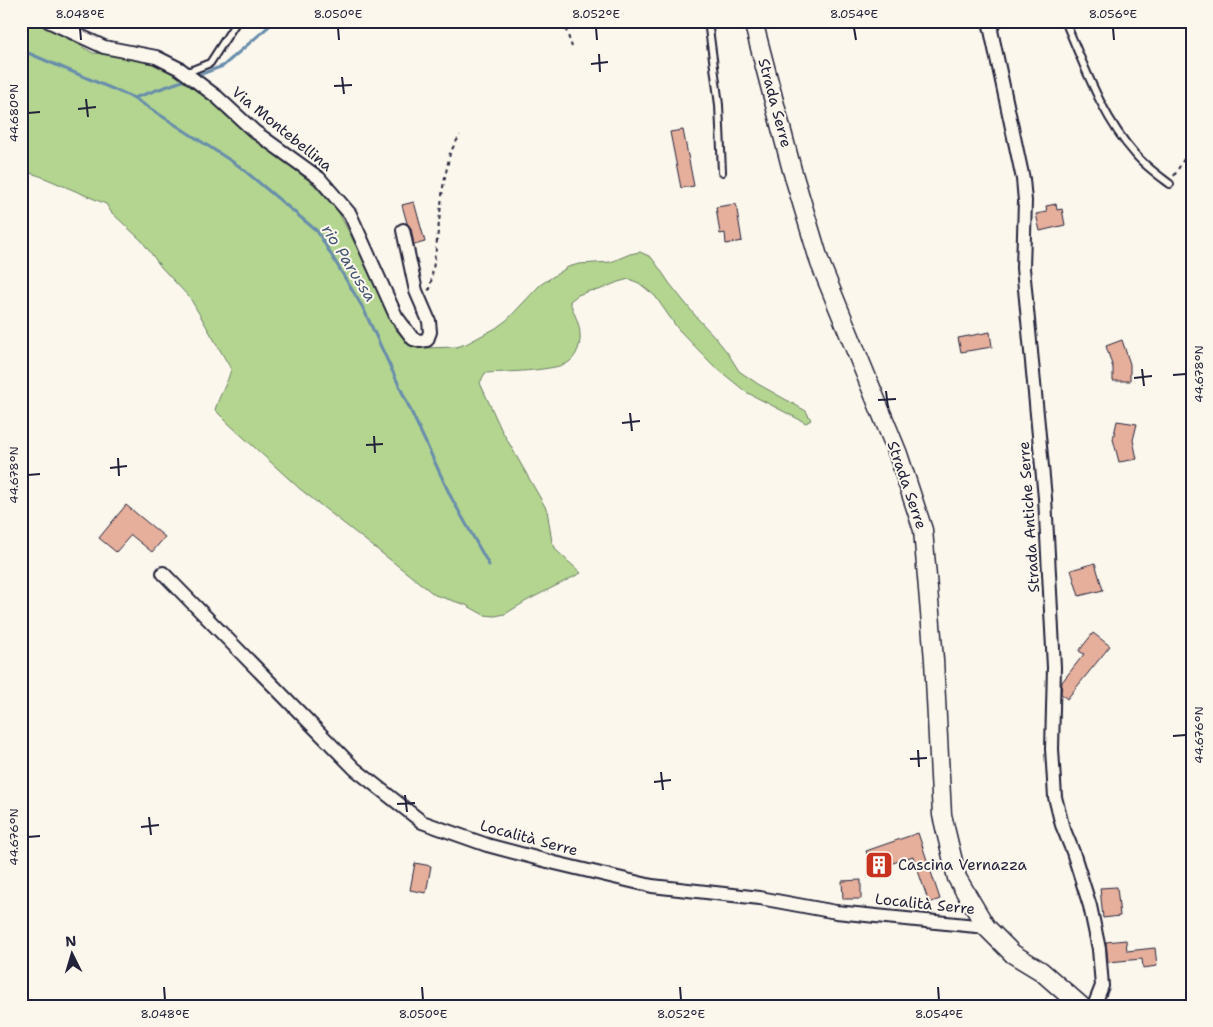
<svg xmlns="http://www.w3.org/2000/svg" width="1213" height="1027" viewBox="0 0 1213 1027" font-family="'Shantell Sans',sans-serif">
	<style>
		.green { fill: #b3d58f; stroke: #6a7c65 }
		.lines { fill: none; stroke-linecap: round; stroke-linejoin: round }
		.stream { stroke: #688dac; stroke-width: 3 }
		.building { fill: #e6af9c; stroke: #22223b }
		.lane-casing { stroke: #22223b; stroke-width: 10 }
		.street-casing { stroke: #22223b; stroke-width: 16 }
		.secondary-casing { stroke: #22223b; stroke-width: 21 }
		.path { stroke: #22223b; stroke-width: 2; stroke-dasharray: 4 4; stroke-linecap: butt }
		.lane { stroke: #fbf7ec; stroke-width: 6 }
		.street { stroke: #fbf7ec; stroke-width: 12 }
		.secondary { stroke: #fbf7ec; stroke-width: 18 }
		.ticks { fill: none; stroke: #22223b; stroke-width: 2 }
		.labels { text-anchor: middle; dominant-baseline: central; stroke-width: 4; stroke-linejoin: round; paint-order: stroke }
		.street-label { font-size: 15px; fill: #22223b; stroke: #fbf7ec }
		.poi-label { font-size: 15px; fill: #22223b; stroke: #fbf7ec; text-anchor: start }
		.water-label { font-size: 16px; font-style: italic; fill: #455774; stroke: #fbf7ec }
		.neatline { fill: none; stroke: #22223b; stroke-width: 2 }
		.ticks-label { font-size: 12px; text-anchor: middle; fill: #22223b }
	</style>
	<rect width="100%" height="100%" fill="#fbf7ec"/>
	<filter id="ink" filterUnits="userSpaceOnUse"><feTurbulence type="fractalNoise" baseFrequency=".02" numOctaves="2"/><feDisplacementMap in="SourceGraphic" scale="10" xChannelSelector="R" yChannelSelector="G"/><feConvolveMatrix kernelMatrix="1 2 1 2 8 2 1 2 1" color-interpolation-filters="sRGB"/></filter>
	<g filter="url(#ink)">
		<!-- green -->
		<path class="green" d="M 21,21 L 33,21 L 74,42 L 93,53 L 126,56 L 156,64 L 194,84 L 225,115 L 313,184 L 338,211 L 366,265 L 390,320 L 396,330 L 404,339 L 414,345 L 424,348 L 456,347 L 466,344 L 496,328 L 508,319 L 540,285 L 568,267 L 579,264 L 611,262 L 630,254 L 640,252 L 651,257 L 657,265 L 670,284 L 698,319 L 714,336 L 727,352 L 739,371 L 758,384 L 806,411 L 811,420 L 806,423 L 746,392 L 714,366 L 678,329 L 655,296 L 639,283 L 629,279 L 618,282 L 599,290 L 589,291 L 578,295 L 570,301 C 573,313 580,323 580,334 C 581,344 577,356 569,362 C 556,371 503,372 485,373 L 480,383 L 501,429 L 547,510 L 552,542 L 557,551 L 581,573 L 528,600 L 505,614 L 495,616 L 484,615 L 466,605 L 435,595 L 300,489 L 230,425 L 215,410 C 219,395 228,383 231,369 L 190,298 L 161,267 L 142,241 L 111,212 L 106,204 L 40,176 L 30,173 L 21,168 Z"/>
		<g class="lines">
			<!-- stream -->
			<path class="stream" d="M 21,50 L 134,98 L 239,166 L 317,231 L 363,308 L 451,497 L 489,565
				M 196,76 L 223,66 L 275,21
				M 134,98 L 188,79"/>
		</g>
		<!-- building -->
		<path class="building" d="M 683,130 L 694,186 L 681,188 L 670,132 Z
			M 414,202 L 425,242 L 414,245 L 411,228 L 407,223 L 402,205 Z
			M 736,204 L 742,241 L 726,244 L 725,233 L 720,234 L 716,207 Z
			M 1056,204 L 1057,210 L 1062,209 L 1065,225 L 1040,231 L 1036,214 L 1047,212 L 1046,206 Z
			M 990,332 L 992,347 L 961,352 L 958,338 Z
			M 1122,340 L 1130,364 L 1130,381 L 1113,381 L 1113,368 L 1106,346 Z
			M 1117,421 L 1137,424 L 1133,440 L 1137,459 L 1119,462 L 1113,439 Z
			M 126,505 L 165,537 L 152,552 L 131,535 L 116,552 L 99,538 Z
			M 1095,563 L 1103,590 L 1079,596 L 1071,570 Z
			M 1093,633 L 1110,646 L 1067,699 L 1061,694 L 1062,682 L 1084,654 L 1079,651 Z
			M 918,833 L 940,899 L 929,903 L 913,856 L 873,870 L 866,851 Z
			M 415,863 L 431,866 L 426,893 L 410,890 Z
			M 861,880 L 861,899 L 843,899 L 842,881 Z
			M 1117,887 L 1120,916 L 1103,918 L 1100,888 Z
			M 1126,940 L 1127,951 L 1155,948 L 1157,966 L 1143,968 L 1142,959 L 1108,962 L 1106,942 Z"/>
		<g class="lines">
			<defs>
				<path id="lane" d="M 708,21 L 719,105 L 722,172
					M 1065,21 C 1085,67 1102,117 1135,154 C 1145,166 1158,175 1170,184
					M 993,31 L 999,21
					M 185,73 L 210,63 L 237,21"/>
				<path id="street" d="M 48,21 L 104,47 L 156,57 L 180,69 L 217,97 L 254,131 L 319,178 L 350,214 L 396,316 L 413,339 L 420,341 L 427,340 L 430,332 L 429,321 L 416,291 L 403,230
					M 989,21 L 1023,179 L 1025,201 L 1023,268 L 1045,498 L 1054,667 L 1052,749 L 1055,797 L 1062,825 L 1073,852 L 1090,906 L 1099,949 L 1102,986 L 1094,1006
					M 163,573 L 355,769 L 422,822 L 487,845 L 555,863 L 652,886 L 760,898 L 836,912 L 986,927"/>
				<path id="secondary" d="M 753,21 L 792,170 L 820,263 L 898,454 L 923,530 L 934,660 L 942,815 L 957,878 L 986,927 L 1013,954 L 1041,971 L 1081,1006"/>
			</defs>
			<!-- lane casing -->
			<use href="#lane" class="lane-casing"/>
			<!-- street casing -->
			<use href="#street" class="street-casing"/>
			<!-- secondary casing -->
			<use href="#secondary" class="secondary-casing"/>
			<!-- path -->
			<path class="path" d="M 563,21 L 572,47
				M 1174,176 L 1184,159 L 1192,157
				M 428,290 L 430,289 L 436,249 L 443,187 L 450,153 L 460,135"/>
			<!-- lane -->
			<use href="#lane" class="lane"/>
			<!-- street -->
			<use href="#street" class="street"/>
			<!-- secondary -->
			<use href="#secondary" class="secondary"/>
		</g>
	</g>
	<!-- ticks -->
	<path class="ticks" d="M 80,28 L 81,40M 338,28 L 339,40M 596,28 L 597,40M 854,28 L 856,40M 1113,28 L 1114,40M 599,54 L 600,72M 591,64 L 608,62M 342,77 L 344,94M 334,86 L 352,85M 86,99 L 88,117M 78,109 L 96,107M 28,113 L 40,112M 1142,369 L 1144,386M 1173,375 L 1186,374M 1134,378 L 1152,376M 886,391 L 888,408M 878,400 L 896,399M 630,413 L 632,431M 622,423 L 640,421M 374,436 L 375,453M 366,445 L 383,444M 118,458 L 119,476M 110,468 L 127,466M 28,475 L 40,474M 1173,736 L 1186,735M 918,750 L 919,767M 910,759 L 927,758M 661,772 L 663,790M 654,782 L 671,780M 405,795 L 407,812M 397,804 L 415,803M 149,817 L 151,835M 141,827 L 159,825M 28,837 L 40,836M 164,987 L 165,1000M 422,987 L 423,1000M 680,987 L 681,1000M 938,987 L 939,1000"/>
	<!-- icons -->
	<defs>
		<symbol id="building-square" viewBox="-11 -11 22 22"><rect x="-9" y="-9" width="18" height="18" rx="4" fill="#c8321e" stroke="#fbf7ec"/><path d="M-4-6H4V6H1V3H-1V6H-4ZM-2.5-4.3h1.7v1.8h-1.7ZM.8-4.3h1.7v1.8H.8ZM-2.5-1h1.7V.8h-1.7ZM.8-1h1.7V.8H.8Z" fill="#fff"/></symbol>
	</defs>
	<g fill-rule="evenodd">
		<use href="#building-square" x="863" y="849" width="32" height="32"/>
	</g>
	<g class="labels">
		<!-- street labels -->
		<g class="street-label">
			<text transform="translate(775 103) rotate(75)">Strada Serre</text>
			<text transform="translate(282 129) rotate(39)">Via Montebellina</text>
			<text transform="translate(907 485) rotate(71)">Strada Serre</text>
			<text transform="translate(1029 517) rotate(-94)">Strada Antiche Serre</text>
			<text transform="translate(529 838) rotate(15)">Località Serre</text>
			<text transform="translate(925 904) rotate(6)">Località Serre</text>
		</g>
		<!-- poi labels -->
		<g class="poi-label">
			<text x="898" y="865">Cascina Vernazza</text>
		</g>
		<!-- water labels -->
		<g class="water-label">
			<text transform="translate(349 263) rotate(58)">rio Parussa</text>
		</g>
	</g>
	<!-- margin -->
	<rect width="1213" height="1027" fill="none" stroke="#fbf7ec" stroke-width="55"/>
	<!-- north arrow -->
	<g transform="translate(72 954) rotate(355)" stroke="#fbf7ec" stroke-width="4" paint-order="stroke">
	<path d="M0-4L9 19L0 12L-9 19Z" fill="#22223b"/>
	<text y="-8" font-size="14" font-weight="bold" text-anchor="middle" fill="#22223b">N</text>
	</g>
	<rect x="28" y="28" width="1158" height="972" class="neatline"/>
	<g class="ticks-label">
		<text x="80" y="18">8.048°E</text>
		<text x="338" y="18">8.050°E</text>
		<text x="596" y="18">8.052°E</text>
		<text x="854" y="18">8.054°E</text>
		<text x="1113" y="18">8.056°E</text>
		<text transform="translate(14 113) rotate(-90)" y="4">44.680°N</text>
		<text transform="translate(1199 374) rotate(-90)" y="4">44.678°N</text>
		<text transform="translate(14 475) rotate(-90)" y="4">44.678°N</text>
		<text transform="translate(1199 735) rotate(-90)" y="4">44.676°N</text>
		<text transform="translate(14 837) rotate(-90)" y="4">44.676°N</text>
		<text x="165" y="1018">8.048°E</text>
		<text x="423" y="1018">8.050°E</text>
		<text x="681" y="1018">8.052°E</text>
		<text x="939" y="1018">8.054°E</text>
	</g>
</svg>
